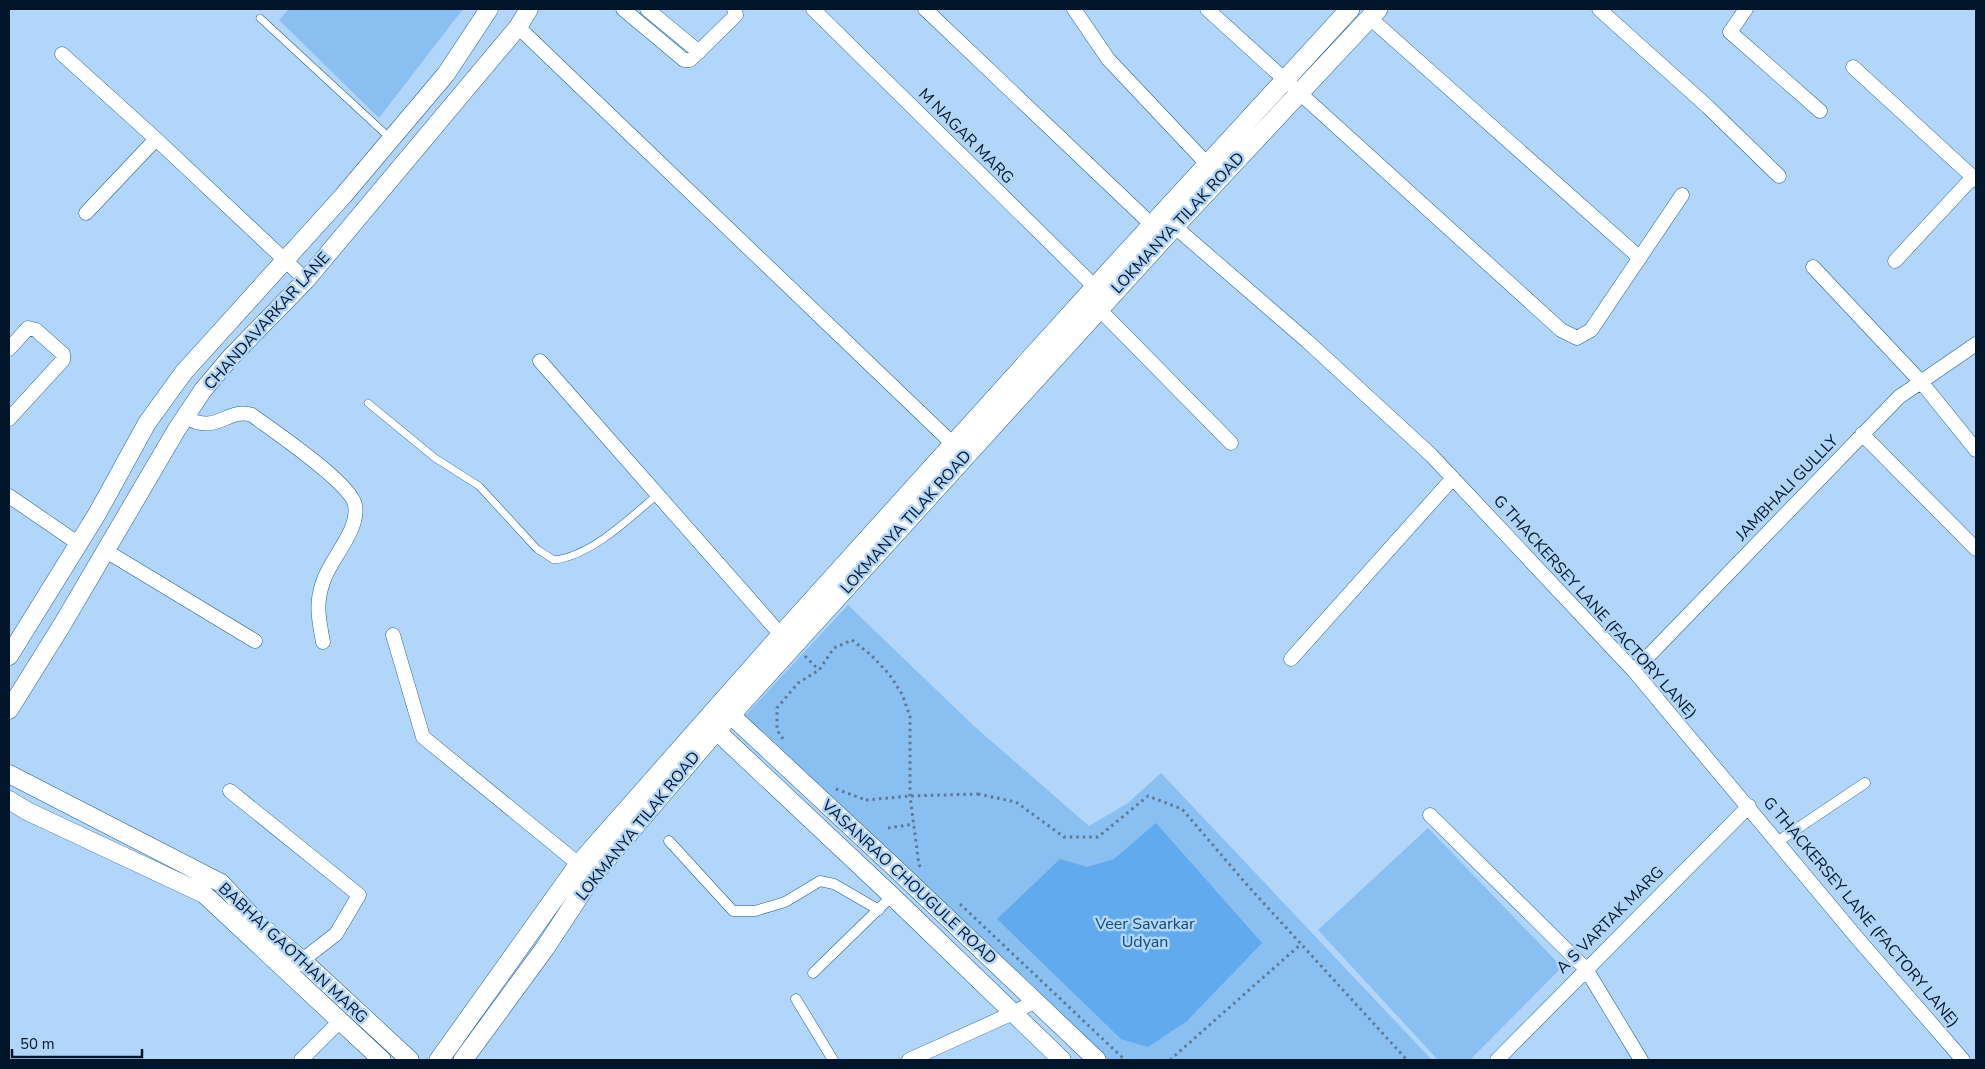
<svg xmlns="http://www.w3.org/2000/svg" width="1985" height="1069" viewBox="0 0 1985 1069" font-family="'Nunito Sans',sans-serif">
	<style>
		.green { fill: #8abff2 }
		.water { fill: #60aaed }
		.lines { fill: none; stroke-linecap: round; stroke-linejoin: round }
		.service-casing { stroke: #236094; stroke-width: 8 }
		.pedestrian-casing { stroke: #236094; stroke-width: 11 }
		.minor-casing { stroke: #236094; stroke-width: 15 }
		.tertiary-casing { stroke: #236094; stroke-width: 19 }
		.secondary-casing { stroke: #236094; stroke-width: 20 }
		.path { stroke: #5d7996; stroke-width: 3; stroke-dasharray: 2.5 4; stroke-linecap: butt }
		.service { stroke: #fff; stroke-width: 7 }
		.pedestrian { stroke: #fff; stroke-width: 10 }
		.minor { stroke: #fff; stroke-width: 14 }
		.tertiary { stroke: #fff; stroke-width: 18 }
		.secondary { stroke: #fff; stroke-width: 19 }
		.path-bridge { stroke: #5d7996; stroke-width: 3; stroke-dasharray: 2.5 4; stroke-linecap: butt }
		.labels { text-anchor: middle; dominant-baseline: central; stroke-width: 5; stroke-linejoin: round; paint-order: stroke }
		.street-label { font-size: 16px; fill: #00152a; stroke: #b2d6fa }
		.park-label { font-size: 16px; fill: #134874; stroke: #b2d6fa }
	</style>
	<rect width="100%" height="100%" fill="#b2d6fa"/>
	<!-- green -->
	<path class="green" d="M 289,9 L 463,9 L 379,118 L 279,20 Z
		M 848,605 L 975,727 L 1089,826 L 1128,803 L 1161,773 L 1432,1060 L 1105,1060 L 742,719 Z
		M 1428,828 L 1562,967 L 1470,1060 L 1438,1060 L 1318,930 Z"/>
	<!-- water -->
	<path class="water" d="M 1156,823 L 1262,943 L 1187,1021 L 1148,1047 L 1121,1039 L 997,919 L 1060,859 L 1087,867 L 1114,859 Z"/>
	<g class="lines">
		<defs>
			<path id="service" d="M 260,18 L 391,139
				M 368,403 L 435,458 L 479,486 L 537,549 L 554,560 C 591,556 630,518 658,494"/>
			<path id="pedestrian" d="M 669,841 L 733,911 L 755,911 L 785,902 L 820,881 L 834,884 L 879,910
				M 1777,842 L 1865,783
				M 813,973 L 892,896
				M 796,999 L 833,1060"/>
			<path id="minor" d="M 623,9 L 684,60 L 690,60 L 731,20 L 736,15 L 734,9
				M 647,9 L 699,52
				M 813,9 L 1095,287
				M 925,9 L 1152,225
				M 1074,9 L 1108,59 L 1208,165
				M 1207,9 L 1561,330 L 1577,338 L 1591,330 L 1682,195
				M 1599,9 L 1708,107 L 1779,176
				M 1746,9 L 1730,32 L 1820,111
				M 1370,18 L 1640,258
				M 518,27 L 954,445
				M 62,54 L 156,139 L 306,280
				M 1853,67 L 1976,180
				M 86,213 L 156,139
				M 1167,220 L 1307,341 L 1431,455 L 1634,671 L 1858,939 L 1963,1060
				M 1895,261 L 1973,177
				M 1813,267 L 1922,383 L 1976,450
				M 1099,309 L 1231,443
				M 9,349 L 28,328 L 36,330 L 63,354 L 63,360 L 9,419
				M 540,361 L 781,635
				M 185,417 C 218,436 226,407 252,415 C 272,430 351,483 355,505 C 360,530 330,559 323,582 C 315,605 319,619 323,642
				M 1862,434 L 1976,549
				M 9,496 L 79,544
				M 106,551 L 255,641
				M 393,635 L 423,737 L 586,870
				M 1291,659 L 1453,478
				M 1634,671 L 1899,397 L 1976,344
				M 230,791 L 359,895 L 336,934 L 287,972
				M 1430,815 L 1586,969 L 1641,1060
				M 301,1060 L 340,1021
				M 909,1060 L 1013,1013 L 1035,1001
				M 1497,1060 L 1749,806"/>
			<path id="tertiary" d="M 9,656 L 97,514 L 147,423 L 184,372 L 343,196 L 446,74 L 489,9
				M 720,705 L 896,869 L 1097,1060
				M 9,710 L 62,625 L 177,429 L 203,390 L 231,357 L 306,280 L 518,27 L 529,9
				M 706,721 L 892,896 L 1062,1060
				M 9,774 L 221,883 L 260,925 L 302,960 L 410,1060
				M 9,800 L 27,811 L 204,894 L 382,1060"/>
			<path id="secondary" d="M 439,1060 L 579,864 L 781,635 L 1095,287 L 1350,9
				M 463,1060 L 545,948 L 593,875 L 716,731 L 1175,226 L 1378,9"/>
		</defs>
		<!-- service casing -->
		<use href="#service" class="service-casing"/>
		<!-- pedestrian casing -->
		<use href="#pedestrian" class="pedestrian-casing"/>
		<!-- minor casing -->
		<use href="#minor" class="minor-casing"/>
		<!-- tertiary casing -->
		<use href="#tertiary" class="tertiary-casing"/>
		<!-- secondary casing -->
		<use href="#secondary" class="secondary-casing"/>
		<!-- path -->
		<path class="path" d="M 805,656 L 819,670
			M 783,739 L 777,730 L 777,708 L 798,683 L 819,670 L 834,648 L 852,640 L 871,655 L 889,674 L 902,694 L 910,716 L 910,796 L 919,865 L 921,867
			M 836,789 L 866,800
			M 978,794 L 1016,802 L 1064,837 L 1098,837 L 1148,796 L 1182,809 L 1248,886 L 1407,1060
			M 888,828 L 914,824
			M 960,904 L 1125,1060
			M 1170,1060 L 1301,944"/>
		<!-- service -->
		<use href="#service" class="service"/>
		<!-- pedestrian -->
		<use href="#pedestrian" class="pedestrian"/>
		<!-- minor -->
		<use href="#minor" class="minor"/>
		<!-- tertiary -->
		<use href="#tertiary" class="tertiary"/>
		<!-- secondary -->
		<use href="#secondary" class="secondary"/>
		<!-- path-bridge -->
		<path class="path-bridge" d="M 866,800 L 910,796 L 978,794"/>
	</g>
	<g class="labels">
		<!-- street labels -->
		<g class="street-label">
			<text transform="translate(966 136) rotate(45)">M NAGAR MARG</text>
			<text transform="translate(1178 223) rotate(-47)">LOKMANYA TILAK ROAD</text>
			<text transform="translate(267 321) rotate(-48)">CHANDAVARKAR LANE</text>
			<text transform="translate(1787 488) rotate(-46)">JAMBHALI GULLLY</text>
			<text transform="translate(906 522) rotate(-48)">LOKMANYA TILAK ROAD</text>
			<text transform="translate(1595 607) rotate(48)">G THACKERSEY LANE (FACTORY LANE)</text>
			<text transform="translate(638 826) rotate(-51)">LOKMANYA TILAK ROAD</text>
			<text transform="translate(909 882) rotate(43)">VASANRAO CHOUGULE ROAD</text>
			<text transform="translate(1861 912) rotate(50)">G THACKERSEY LANE (FACTORY LANE)</text>
			<text transform="translate(1610 920) rotate(-45)">A S VARTAK MARG</text>
			<text transform="translate(293 953) rotate(43)">BABHAI GAOTHAN MARG</text>
		</g>
		<!-- park labels -->
		<g class="park-label">
			<text x="1145" y="924">Veer Savarkar<tspan x="1145" dy="18">Udyan</tspan></text>
		</g>
	</g>
	<!-- border -->
	<rect width="1985" height="1069" fill="none" stroke="#00152a" stroke-width="20"/>
	<!-- scale -->
	<path d="M12 1049v8h130v-8" fill="none" stroke="#00152a" stroke-width="2.5"/>
	<text x="20" y="1049" font-size="15" fill="#00152a" stroke="#b2d6fa" stroke-width="4" paint-order="stroke">50 m</text>
</svg>
